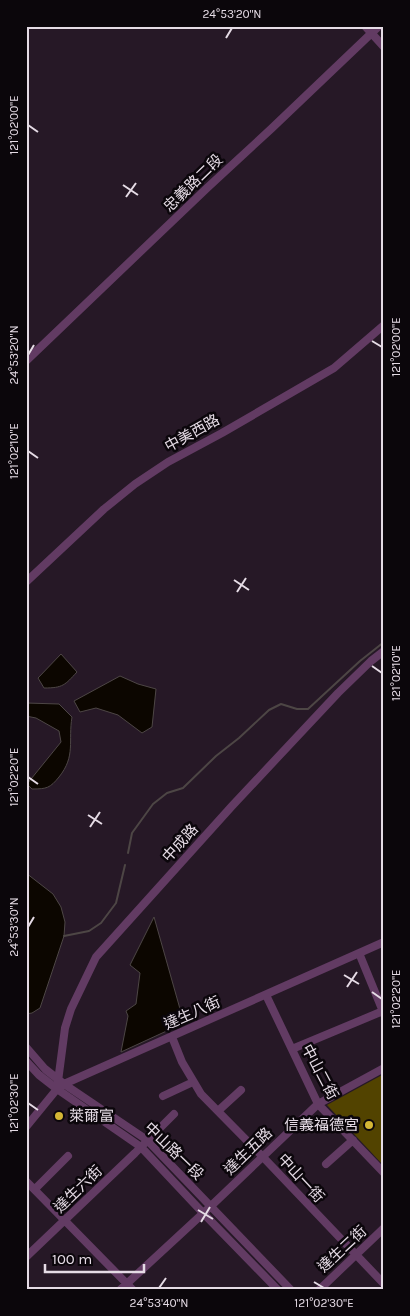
<svg xmlns="http://www.w3.org/2000/svg" width="410" height="1316" viewBox="0 0 410 1316" font-family="Karla,'Noto Sans TC',sans-serif">
	<style>
		.green { fill: #524300 }
		.water { fill: #0c0600; stroke: #4d4645 }
		.lines { fill: none; stroke-linecap: round; stroke-linejoin: round }
		.stream { stroke: #4d4645; stroke-width: 2 }
		.minor { stroke: #623b63; stroke-width: 8 }
		.ticks { fill: none; stroke: #e5dbe5; stroke-width: 2 }
		.poi-dot { fill: #d4b635; stroke: #0b060b; stroke-width: 2 }
		.labels { text-anchor: middle; dominant-baseline: central; stroke-width: 5; stroke-linejoin: round; paint-order: stroke }
		.street-label { font-size: 15px; fill: #e5dbe5; stroke: #0b060b }
		.poi-label { font-size: 15px; fill: #e5dbe5; stroke: #0b060b; text-anchor: start }
		.neatline { fill: none; stroke: #e5dbe5; stroke-width: 2 }
		.ticks-label { font-size: 12px; text-anchor: middle; fill: #e5dbe5 }
	</style>
	<rect width="100%" height="100%" fill="#261826"/>
	<!-- green -->
	<path class="green" d="M 384,1074 L 384,1166 L 327,1105 Z"/>
	<!-- water -->
	<path class="water" d="M 61,654 L 77,672 C 65,685 63,688 44,688 L 38,678 Z
		M 120,676 L 138,684 L 156,689 L 152,727 L 142,733 L 118,715 L 96,708 L 80,712 L 74,701 Z
		M 26,703 L 59,704 L 72,717 C 68,741 76,756 59,777 C 50,788 47,789 32,789 L 27,784 L 61,742 L 59,731 L 36,718 L 26,716 Z
		M 26,873 L 53,894 L 61,907 L 65,922 L 64,936 L 40,1008 L 32,1013 L 26,1014 Z
		M 154,917 L 184,1023 L 121,1052 L 128,1016 L 126,1011 L 136,1004 L 140,973 L 130,965 Z"/>
	<g class="lines">
		<!-- stream -->
		<path class="stream" d="M 128,853 L 132,833 L 153,804 L 167,793 L 183,788 L 216,756 L 239,738 L 269,710 L 281,704 L 297,709 L 308,709 L 360,661 L 384,642
			M 64,936 L 89,931 L 101,923 L 116,903 L 125,865"/>
		<!-- minor -->
		<path class="minor" d="M 365,26 L 384,47
			M 26,361 L 207,188 L 271,129 L 379,26
			M 26,582 L 104,509 L 135,484 L 168,462 L 222,433 L 334,368 L 384,325
			M 359,953 L 384,1014
			M 266,995 L 318,1104 L 384,1173
			M 172,1037 L 182,1062 L 201,1094 L 262,1156 L 384,1284
			M 26,1047 L 45,1069 L 64,1084 L 147,1140 L 291,1290
			M 292,1049 L 383,1011
			M 26,1061 L 39,1075 L 57,1089 L 141,1147 L 203,1213 L 278,1290
			M 57,1089 L 65,1028 L 71,1009 L 96,957 L 232,806 L 338,693 L 371,661 L 384,651
			M 163,1096 L 193,1082
			M 218,1111 L 241,1090
			M 26,1127 L 57,1089 L 64,1084 L 384,942
			M 326,1164 L 353,1140
			M 26,1181 L 133,1290
			M 35,1189 L 68,1156
			M 26,1257 L 135,1153 L 174,1114
			M 120,1290 L 211,1206 L 318,1104 L 384,1068
			M 319,1290 L 384,1228"/>
	</g>
	<!-- ticks -->
	<path class="ticks" d="M 226,38 L 232,28M 28,125 L 38,132M 123,185 L 138,195M 126,197 L 136,183M 372,341 L 382,347M 28,355 L 34,345M 28,451 L 38,458M 234,580 L 249,590M 237,592 L 246,578M 372,666 L 382,673M 28,777 L 38,784M 88,815 L 102,824M 90,827 L 100,812M 28,927 L 34,917M 344,975 L 359,984M 347,987 L 357,972M 372,992 L 382,999M 28,1103 L 38,1110M 198,1210 L 213,1219M 201,1222 L 210,1207M 314,1282 L 324,1288M 159,1288 L 166,1278"/>
	<!-- markers -->
	<g class="poi-dot">
		<circle cx="59" cy="1116" r="5"/>
		<circle cx="369" cy="1125" r="5"/>
	</g>
	<g class="labels">
		<!-- street labels -->
		<g class="street-label">
			<text transform="translate(193 183) rotate(-44)">忠義路二段</text>
			<text transform="translate(192 433) rotate(-29)">中美西路</text>
			<text transform="translate(180 843) rotate(-48)">中成路</text>
			<text transform="translate(192 1013) rotate(-24)">達生八街</text>
			<text transform="translate(320 1072) rotate(62)">中山二街</text>
			<text transform="translate(174 1151) rotate(44)">中山路一段</text>
			<text transform="translate(248 1151) rotate(-44)">達生五路</text>
			<text transform="translate(301 1178) rotate(47)">中山一街</text>
			<text transform="translate(78 1189) rotate(-44)">達生六街</text>
			<text transform="translate(342 1249) rotate(-43)">達生二街</text>
		</g>
		<!-- poi labels -->
		<g class="poi-label">
			<text x="69" y="1116">萊爾富</text>
			<text x="359" y="1125" text-anchor="end">信義福德宮</text>
		</g>
	</g>
	<!-- border -->
	<rect width="410" height="1316" fill="none" stroke="#0b060b" stroke-width="55"/>
	<!-- scale -->
	<path d="M45 1264v8h99v-8" fill="none" stroke="#e5dbe5" stroke-width="2.5"/>
	<text x="52" y="1264" font-size="15" fill="#e5dbe5" stroke="#0b060b" stroke-width="4" paint-order="stroke">100 m</text>
	<rect x="28" y="28" width="354" height="1260" class="neatline"/>
	<g class="ticks-label">
		<text x="232" y="18">24°53'20"N</text>
		<text transform="translate(14 125) rotate(-90)" y="4">121°02'00"E</text>
		<text transform="translate(396 347) rotate(-90)" y="4">121°02'00"E</text>
		<text transform="translate(14 355) rotate(-90)" y="4">24°53'20"N</text>
		<text transform="translate(14 451) rotate(-90)" y="4">121°02'10"E</text>
		<text transform="translate(396 673) rotate(-90)" y="4">121°02'10"E</text>
		<text transform="translate(14 777) rotate(-90)" y="4">121°02'20"E</text>
		<text transform="translate(14 927) rotate(-90)" y="4">24°53'30"N</text>
		<text transform="translate(396 999) rotate(-90)" y="4">121°02'20"E</text>
		<text transform="translate(14 1103) rotate(-90)" y="4">121°02'30"E</text>
		<text x="159" y="1307">24°53'40"N</text>
		<text x="324" y="1307">121°02'30"E</text>
	</g>
</svg>
